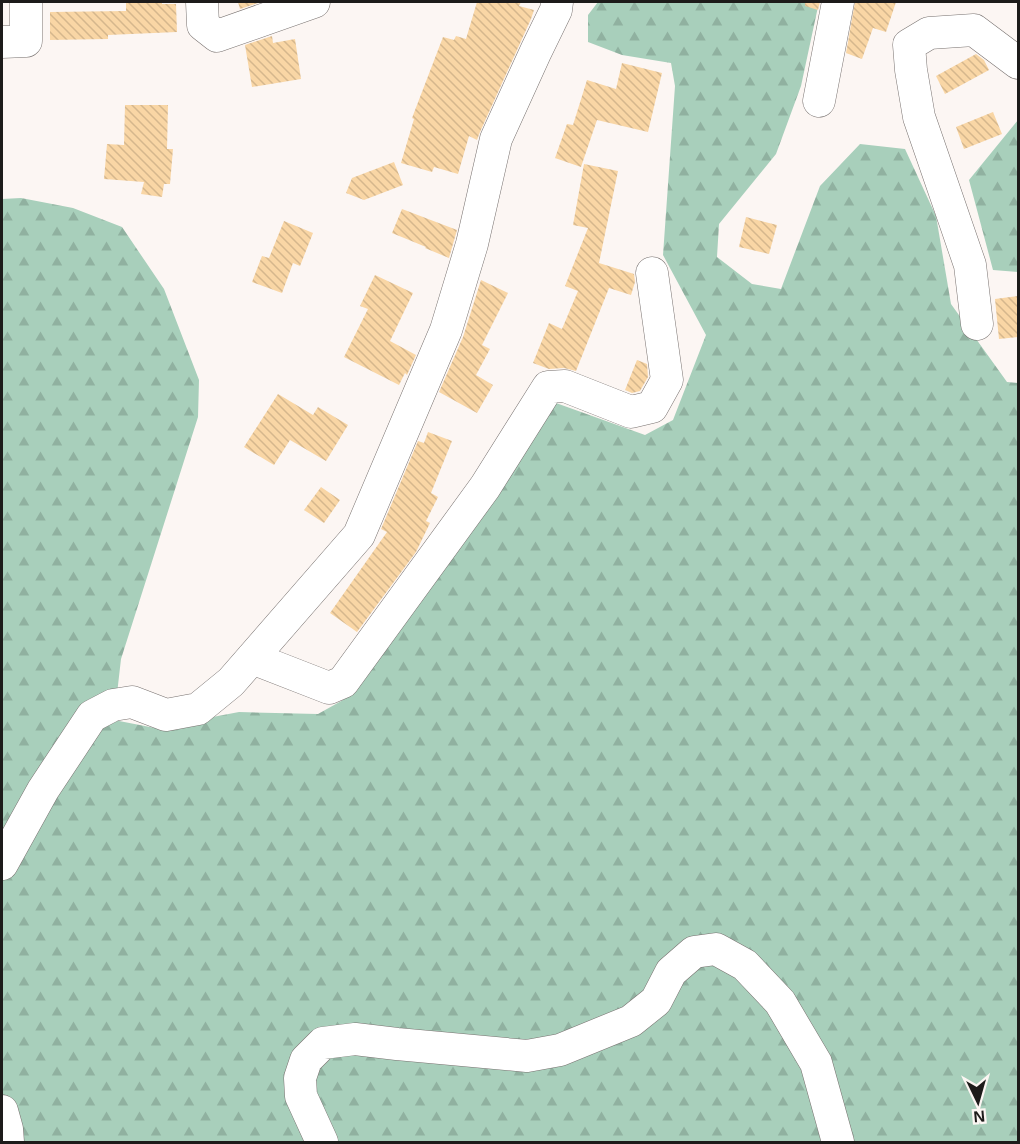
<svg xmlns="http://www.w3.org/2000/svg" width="1020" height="1144" viewBox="0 0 1020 1144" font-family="Helvetica,sans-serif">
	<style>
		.forest { fill: url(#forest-firs) }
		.building { fill: url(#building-back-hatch) }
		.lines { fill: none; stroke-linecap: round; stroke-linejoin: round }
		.street-casing { stroke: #787270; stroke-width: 33 }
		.street { stroke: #fff; stroke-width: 32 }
	</style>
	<defs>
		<pattern id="forest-firs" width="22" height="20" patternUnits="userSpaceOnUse" patternTransform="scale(1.5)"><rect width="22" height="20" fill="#a8cfbb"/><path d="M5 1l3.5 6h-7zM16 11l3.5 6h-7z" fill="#90b1a0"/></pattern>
		<pattern id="building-back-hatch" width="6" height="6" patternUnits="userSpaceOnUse" patternTransform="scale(1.5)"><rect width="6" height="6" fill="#f9d6a5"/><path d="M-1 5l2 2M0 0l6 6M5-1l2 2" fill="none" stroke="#d5b78d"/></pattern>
	</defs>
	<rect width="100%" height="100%" fill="#fcf6f3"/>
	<!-- forest -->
	<path class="forest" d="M 598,2 L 819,2 L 801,86 L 776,154 L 719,224 L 717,257 L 752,284 L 781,289 L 820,186 L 860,144 L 905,149 L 936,216 L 951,304 L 1007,382 L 1018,383 L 1018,1142 L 2,1142 L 2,199 L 21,198 L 73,208 L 122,227 L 164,289 L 199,380 L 198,417 L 121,659 L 114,720 L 155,728 L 239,712 L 318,714 L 343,700 L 556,403 L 645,435 L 673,420 L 706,335 L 663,255 L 675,86 L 671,63 L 622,55 L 588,42 L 588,15 Z
		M 1018,120 L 1018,272 L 993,270 L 969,180 Z"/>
	<!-- building -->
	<path class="building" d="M 126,2 L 162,2 L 162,4 L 176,4 L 177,32 L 108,35 L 108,39 L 50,40 L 50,12 L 126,11 Z
		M 238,2 L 261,2 L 240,9 Z
		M 477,2 L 521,2 L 519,6 L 534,10 L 531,19 L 480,132 L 477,140 L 469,136 L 458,174 L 434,167 L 432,172 L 401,163 L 414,119 L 412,118 L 443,37 L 454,40 L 456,36 L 466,39 Z
		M 805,2 L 820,2 L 818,10 L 805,6 Z
		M 855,2 L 896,2 L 886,32 L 873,28 L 862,59 L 846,53 Z
		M 272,36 L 273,43 L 295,39 L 301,79 L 252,87 L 245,45 Z
		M 976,54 L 984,60 L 989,70 L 945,94 L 936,76 Z
		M 622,63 L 662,73 L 648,132 L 597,120 L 581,167 L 555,158 L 567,124 L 573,125 L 587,80 L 616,89 Z
		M 125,105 L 168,105 L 167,149 L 173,149 L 170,184 L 164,184 L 162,197 L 141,194 L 144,182 L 104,179 L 107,144 L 124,145 Z
		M 993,112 L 1002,134 L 964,149 L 956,127 Z
		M 394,162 L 403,185 L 364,200 L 346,193 L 352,178 Z
		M 584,164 L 618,171 L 599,263 L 634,274 L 635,282 L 631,295 L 609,288 L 576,371 L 564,368 L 549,369 L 533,363 L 549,323 L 562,329 L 578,291 L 565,286 L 588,228 L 573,225 Z
		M 402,209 L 457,230 L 449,258 L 425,248 L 426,247 L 392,233 Z
		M 746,217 L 777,225 L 769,254 L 739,247 Z
		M 284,221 L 313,233 L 300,266 L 293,263 L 282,293 L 252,282 L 262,256 L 269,258 Z
		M 375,275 L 413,293 L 390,341 L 416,355 L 407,375 L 405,373 L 399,385 L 344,357 L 368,309 L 360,306 Z
		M 481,280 L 508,293 L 482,345 L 490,349 L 476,375 L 493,385 L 477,413 L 439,392 L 463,337 Z
		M 1018,296 L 1018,337 L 999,339 L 995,299 Z
		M 637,360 L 647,364 L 648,377 L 640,391 L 632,393 L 625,390 Z
		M 278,394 L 313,415 L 318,407 L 348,425 L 326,461 L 290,440 L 274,465 L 244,447 Z
		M 428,432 L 452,441 L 431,493 L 438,497 L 426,521 L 430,523 L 416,552 L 357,632 L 330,613 L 387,532 L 381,529 L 418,441 L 424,443 Z
		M 321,487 L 340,500 L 324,523 L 304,510 Z"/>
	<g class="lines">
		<defs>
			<path id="street" d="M 202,2 L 203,25 L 217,36 L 314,2
				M 2,42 L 26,41 L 26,2
				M 819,101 L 838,2
				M 977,324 L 970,265 L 919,117 L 911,70 L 909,45 L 929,33 L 974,30 L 1018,63
				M 252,658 L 329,688 L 343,682 L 485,487 L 548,387 L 565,386 L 631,412 L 652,407 L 667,380 L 652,273
				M 2,864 L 43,790 L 92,716 L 113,705 L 132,702 L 166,715 L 198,709 L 231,682 L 359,535 L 446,330 L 472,244 L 496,139 L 536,51 L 556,10 L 557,2
				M 2,1111 L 7,1129 L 8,1142
				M 322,1142 L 301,1096 L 300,1078 L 306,1060 L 323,1043 L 355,1039 L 397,1044 L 527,1056 L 560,1050 L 631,1021 L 656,1001 L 671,972 L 694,952 L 716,949 L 745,965 L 780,1002 L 816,1063 L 838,1142"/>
		</defs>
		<!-- street casing -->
		<use href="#street" class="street-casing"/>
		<!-- street -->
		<use href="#street" class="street"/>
	</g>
	<!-- border -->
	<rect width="1020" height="1144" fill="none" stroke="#1d1b1a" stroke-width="6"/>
	<!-- north arrow -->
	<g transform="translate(978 1102) rotate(175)" stroke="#fcf6f3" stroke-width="4.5" paint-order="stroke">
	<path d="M0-4.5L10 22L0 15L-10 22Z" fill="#1d1b1a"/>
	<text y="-9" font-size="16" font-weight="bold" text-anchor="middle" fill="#1d1b1a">N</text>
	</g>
</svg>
